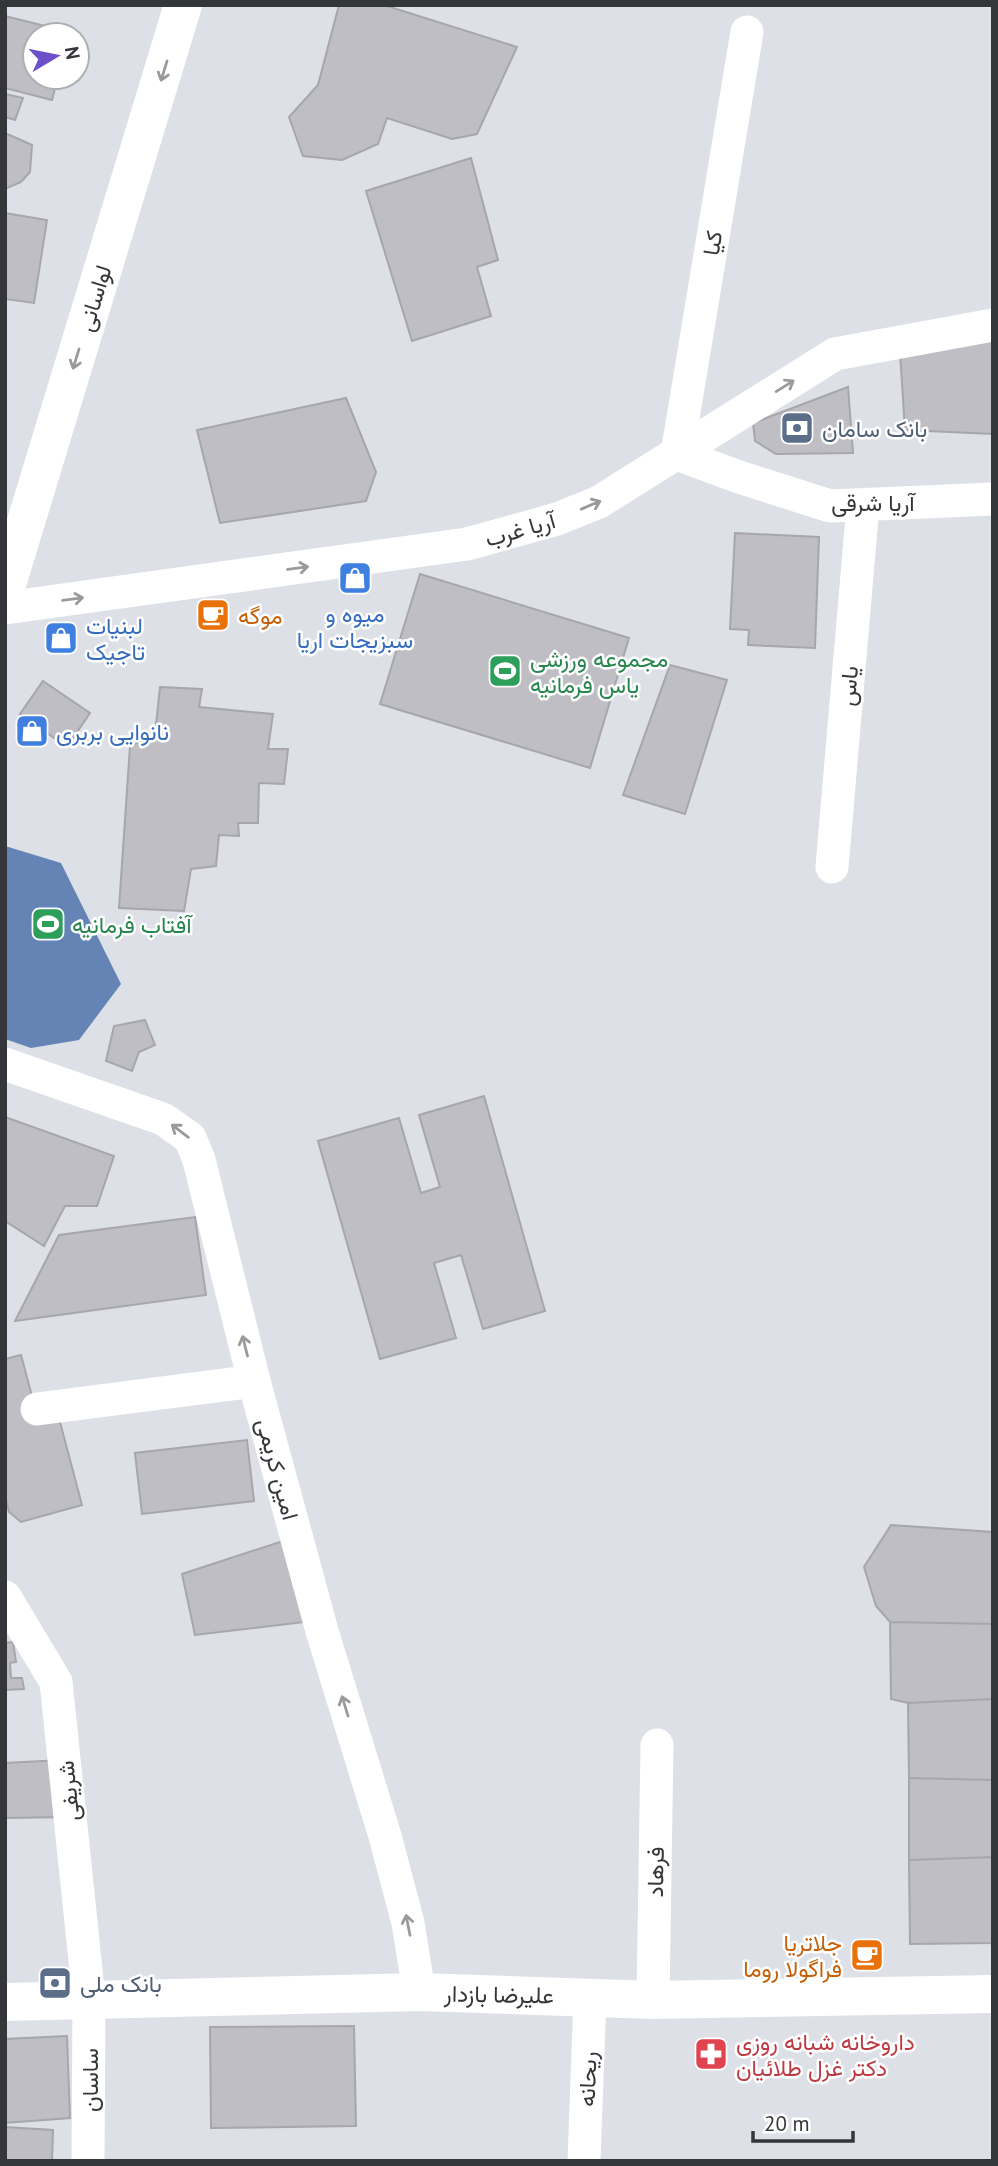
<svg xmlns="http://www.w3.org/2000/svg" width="998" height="2166" viewBox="0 0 998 2166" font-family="'PT Sans',Vazirmatn,sans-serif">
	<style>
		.water { fill: #6384b5 }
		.building { fill: #bebec4; stroke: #a6a6ac; stroke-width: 2 }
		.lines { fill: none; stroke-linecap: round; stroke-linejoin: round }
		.minor { stroke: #fff; stroke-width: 33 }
		.secondary { stroke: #fff; stroke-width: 38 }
		.oneway { stroke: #9a9a9c }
		.labels { text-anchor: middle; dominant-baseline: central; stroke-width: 5; stroke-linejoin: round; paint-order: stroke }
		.street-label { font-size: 23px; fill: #353639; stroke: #fff }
		.service-label { font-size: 23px; fill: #4e5e75; stroke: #fff; text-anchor: start }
		.shop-label { font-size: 23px; fill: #366cbe; stroke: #fff; text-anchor: start }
		.food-label { font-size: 23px; fill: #c56008; stroke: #fff; text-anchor: start }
		.leisure-label { font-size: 23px; fill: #27864d; stroke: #fff; text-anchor: start }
		.health-label { font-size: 23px; fill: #be3a42; stroke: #fff; text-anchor: start }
	</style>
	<rect width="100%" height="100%" fill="#dde0e6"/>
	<!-- water -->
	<path class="water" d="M 5,846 L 61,863 L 121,984 L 79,1040 L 31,1048 L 5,1039 Z"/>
	<!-- building -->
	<path class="building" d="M 339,5 L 384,5 L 517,47 L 477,134 L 452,139 L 387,118 L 378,144 L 342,160 L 303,156 L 289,117 L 318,85 Z
		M 5,16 L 69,32 L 69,35 L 35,35 L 35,77 L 58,77 L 52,100 L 5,88 Z
		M 5,94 L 23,98 L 15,120 L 5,117 Z
		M 5,133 L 32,145 L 30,172 L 21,182 L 5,189 Z
		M 471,158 L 498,260 L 477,267 L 491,316 L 412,341 L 366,191 Z
		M 5,213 L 47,220 L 34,303 L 5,299 Z
		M 993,335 L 993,434 L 905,430 L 900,352 Z
		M 848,387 L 853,453 L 776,454 L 755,441 L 753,423 Z
		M 346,398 L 376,472 L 366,501 L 220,523 L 197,430 Z
		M 735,533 L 819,537 L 815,648 L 748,645 L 749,630 L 730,629 Z
		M 420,574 L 629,638 L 590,768 L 380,704 Z
		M 670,665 L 727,680 L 685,814 L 623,795 Z
		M 43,681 L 90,713 L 67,747 L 20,714 Z
		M 160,687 L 202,689 L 199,707 L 273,714 L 268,749 L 288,749 L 284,784 L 259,783 L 258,823 L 238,823 L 239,836 L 219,835 L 216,866 L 191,869 L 184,911 L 119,908 L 130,746 L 155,734 Z
		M 145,1020 L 155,1045 L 139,1052 L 132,1071 L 106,1061 L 114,1026 Z
		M 484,1096 L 545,1311 L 483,1329 L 461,1255 L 434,1263 L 456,1338 L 380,1359 L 318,1141 L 399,1118 L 421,1193 L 440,1187 L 419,1115 Z
		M 5,1117 L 114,1156 L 97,1206 L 65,1206 L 44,1246 L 5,1221 Z
		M 195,1217 L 206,1295 L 15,1321 L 59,1235 Z
		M 21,1355 L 36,1411 L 56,1407 L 82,1505 L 21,1522 L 9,1512 L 5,1496 L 5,1359 Z
		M 247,1440 L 254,1501 L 142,1514 L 135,1453 Z
		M 891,1525 L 993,1532 L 993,1624 L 890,1622 L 876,1606 L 864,1567 Z
		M 289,1539 L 313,1621 L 195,1635 L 182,1574 Z
		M 890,1622 L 993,1624 L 993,1699 L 908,1703 L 891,1699 Z
		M 13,1642 L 16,1662 L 10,1663 L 11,1678 L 22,1678 L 24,1689 L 5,1690 L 5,1643 Z
		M 993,1699 L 993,1780 L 909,1778 L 908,1703 Z
		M 62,1760 L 68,1817 L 5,1818 L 5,1763 Z
		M 909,1778 L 993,1780 L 993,1857 L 909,1860 Z
		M 993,1857 L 993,1943 L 910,1944 L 909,1860 Z
		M 354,2026 L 356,2126 L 211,2128 L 210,2027 Z
		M 67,2036 L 70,2118 L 5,2123 L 5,2039 Z
		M 5,2127 L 53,2130 L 52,2161 L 5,2161 Z"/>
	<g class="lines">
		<!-- minor -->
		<path class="minor" d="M 747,32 L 677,454 L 739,477 L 830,506 L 993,499
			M 5,608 L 467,544 L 557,519 L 599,502 L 835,354 L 993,325
			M 832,867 L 863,505
			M 5,1064 L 163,1119 L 190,1138 L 199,1160 L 254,1381 L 322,1631 L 385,1836 L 408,1923 L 419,1992
			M 37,1409 L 254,1381
			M 5,1597 L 56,1682 L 89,1999 L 88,2161
			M 653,2000 L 657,1745
			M 584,2161 L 590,1997"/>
		<!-- secondary -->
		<path class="secondary" d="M 5,591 L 183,5
			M 5,2002 L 419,1992 L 653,2000 L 993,1994"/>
	</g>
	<!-- one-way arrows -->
	<defs><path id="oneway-shaft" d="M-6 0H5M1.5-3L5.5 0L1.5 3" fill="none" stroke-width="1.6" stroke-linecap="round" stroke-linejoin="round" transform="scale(1.75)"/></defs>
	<g class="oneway">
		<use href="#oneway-shaft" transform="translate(164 71) rotate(107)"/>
		<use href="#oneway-shaft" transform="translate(76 359) rotate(107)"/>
		<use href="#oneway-shaft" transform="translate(785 386) rotate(-32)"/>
		<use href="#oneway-shaft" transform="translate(591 505) rotate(-23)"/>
		<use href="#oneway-shaft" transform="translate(298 568) rotate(-8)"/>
		<use href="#oneway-shaft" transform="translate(73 599) rotate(-8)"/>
		<use href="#oneway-shaft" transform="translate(180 1131) rotate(-143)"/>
		<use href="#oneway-shaft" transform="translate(245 1346) rotate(-104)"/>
		<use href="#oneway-shaft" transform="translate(345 1706) rotate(-107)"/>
		<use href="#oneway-shaft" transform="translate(408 1925) rotate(-101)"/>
	</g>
	<!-- icons -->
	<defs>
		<symbol id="bank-square" viewBox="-11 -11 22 22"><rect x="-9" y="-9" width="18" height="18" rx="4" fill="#5c6f8a" stroke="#fff"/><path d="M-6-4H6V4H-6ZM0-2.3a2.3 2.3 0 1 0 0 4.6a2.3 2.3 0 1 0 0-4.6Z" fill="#fff"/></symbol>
		<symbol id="shop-square" viewBox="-11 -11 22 22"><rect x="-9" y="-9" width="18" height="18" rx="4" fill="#3f7fe0" stroke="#fff"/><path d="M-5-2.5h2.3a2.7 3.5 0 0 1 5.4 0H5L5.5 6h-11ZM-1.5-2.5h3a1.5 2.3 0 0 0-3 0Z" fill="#fff"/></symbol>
		<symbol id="cafe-square" viewBox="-11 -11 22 22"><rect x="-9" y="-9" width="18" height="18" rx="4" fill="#e8710a" stroke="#fff"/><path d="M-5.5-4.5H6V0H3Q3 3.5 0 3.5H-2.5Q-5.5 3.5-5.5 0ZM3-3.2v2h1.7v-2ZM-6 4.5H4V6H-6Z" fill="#fff"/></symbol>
		<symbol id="stadium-square" viewBox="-11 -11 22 22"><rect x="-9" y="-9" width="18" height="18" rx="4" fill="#2e9e5b" stroke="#fff"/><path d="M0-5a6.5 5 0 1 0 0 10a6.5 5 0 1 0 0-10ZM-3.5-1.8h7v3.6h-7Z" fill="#fff"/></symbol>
		<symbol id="pharmacy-square" viewBox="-11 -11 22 22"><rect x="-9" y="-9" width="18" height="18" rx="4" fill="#e0444e" stroke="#fff"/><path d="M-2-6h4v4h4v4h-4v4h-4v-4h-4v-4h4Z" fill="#fff"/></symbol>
	</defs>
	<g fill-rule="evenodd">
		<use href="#bank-square" x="778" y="409" width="38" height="38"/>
		<use href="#shop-square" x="336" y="559" width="38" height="38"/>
		<use href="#cafe-square" x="194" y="596" width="38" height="38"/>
		<use href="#shop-square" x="42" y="619" width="38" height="38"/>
		<use href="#stadium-square" x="486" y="652" width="38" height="38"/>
		<use href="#shop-square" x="13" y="712" width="38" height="38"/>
		<use href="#stadium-square" x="29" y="905" width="38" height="38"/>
		<use href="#cafe-square" x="848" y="1936" width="38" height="38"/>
		<use href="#bank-square" x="36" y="1964" width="38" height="38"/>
		<use href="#pharmacy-square" x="692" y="2035" width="38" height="38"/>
	</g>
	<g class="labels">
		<!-- street labels -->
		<g class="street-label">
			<text transform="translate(712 243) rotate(-81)">کیا</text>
			<text transform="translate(94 298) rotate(-73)">لواسانی</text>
			<text x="873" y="502">آریا شرقی</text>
			<text transform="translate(520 529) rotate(-16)">آریا غرب</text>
			<text transform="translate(848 686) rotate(-85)">یاس</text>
			<text transform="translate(278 1469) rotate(75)">امین کریمی</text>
			<text transform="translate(68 1791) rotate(-96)">شریفی</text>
			<text transform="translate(655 1872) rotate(-89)">فرهاد</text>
			<text transform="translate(499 1994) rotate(1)">علیرضا بازدار</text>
			<text transform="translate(587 2079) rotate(-88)">ریحانه</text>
			<text transform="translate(89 2080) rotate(-90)">ساسان</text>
		</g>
		<!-- service labels -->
		<g class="service-label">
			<text x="822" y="428">بانک سامان</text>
			<text x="80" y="1983">بانک ملی</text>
		</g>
		<!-- shop labels -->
		<g class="shop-label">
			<text x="355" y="613" text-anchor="middle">میوه و<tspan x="355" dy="26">سبزیجات اریا</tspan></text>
			<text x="86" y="625">لبنیات<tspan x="86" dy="26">تاجیک</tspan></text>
			<text x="56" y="731">نانوایی بربری</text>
		</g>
		<!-- food labels -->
		<g class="food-label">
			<text x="238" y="615">موگه</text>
			<text x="842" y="1942" text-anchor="end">جلاتریا<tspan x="842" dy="26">فراگولا روما</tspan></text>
		</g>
		<!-- leisure labels -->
		<g class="leisure-label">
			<text x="530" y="658">مجموعه ورزشی<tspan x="530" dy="26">یاس فرمانیه</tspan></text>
			<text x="72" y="924">آفتاب فرمانیه</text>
		</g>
		<!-- health labels -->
		<g class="health-label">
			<text x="736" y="2041">داروخانه شبانه روزی<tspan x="736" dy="26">دکتر غزل طلائیان</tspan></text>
		</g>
	</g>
	<!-- border -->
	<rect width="998" height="2166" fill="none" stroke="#353639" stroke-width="14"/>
	<!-- north arrow -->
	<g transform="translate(56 56) rotate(80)"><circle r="33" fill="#ffffff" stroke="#aeafb0" stroke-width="2"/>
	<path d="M0-5L12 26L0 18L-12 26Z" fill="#6c50c9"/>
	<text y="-10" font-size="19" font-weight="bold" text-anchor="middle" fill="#353639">N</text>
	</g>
	<!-- scale -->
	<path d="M753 2131v10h100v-10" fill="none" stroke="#353639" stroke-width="3.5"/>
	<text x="764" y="2131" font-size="21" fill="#353639" stroke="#ffffff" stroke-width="5" paint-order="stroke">20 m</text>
</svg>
